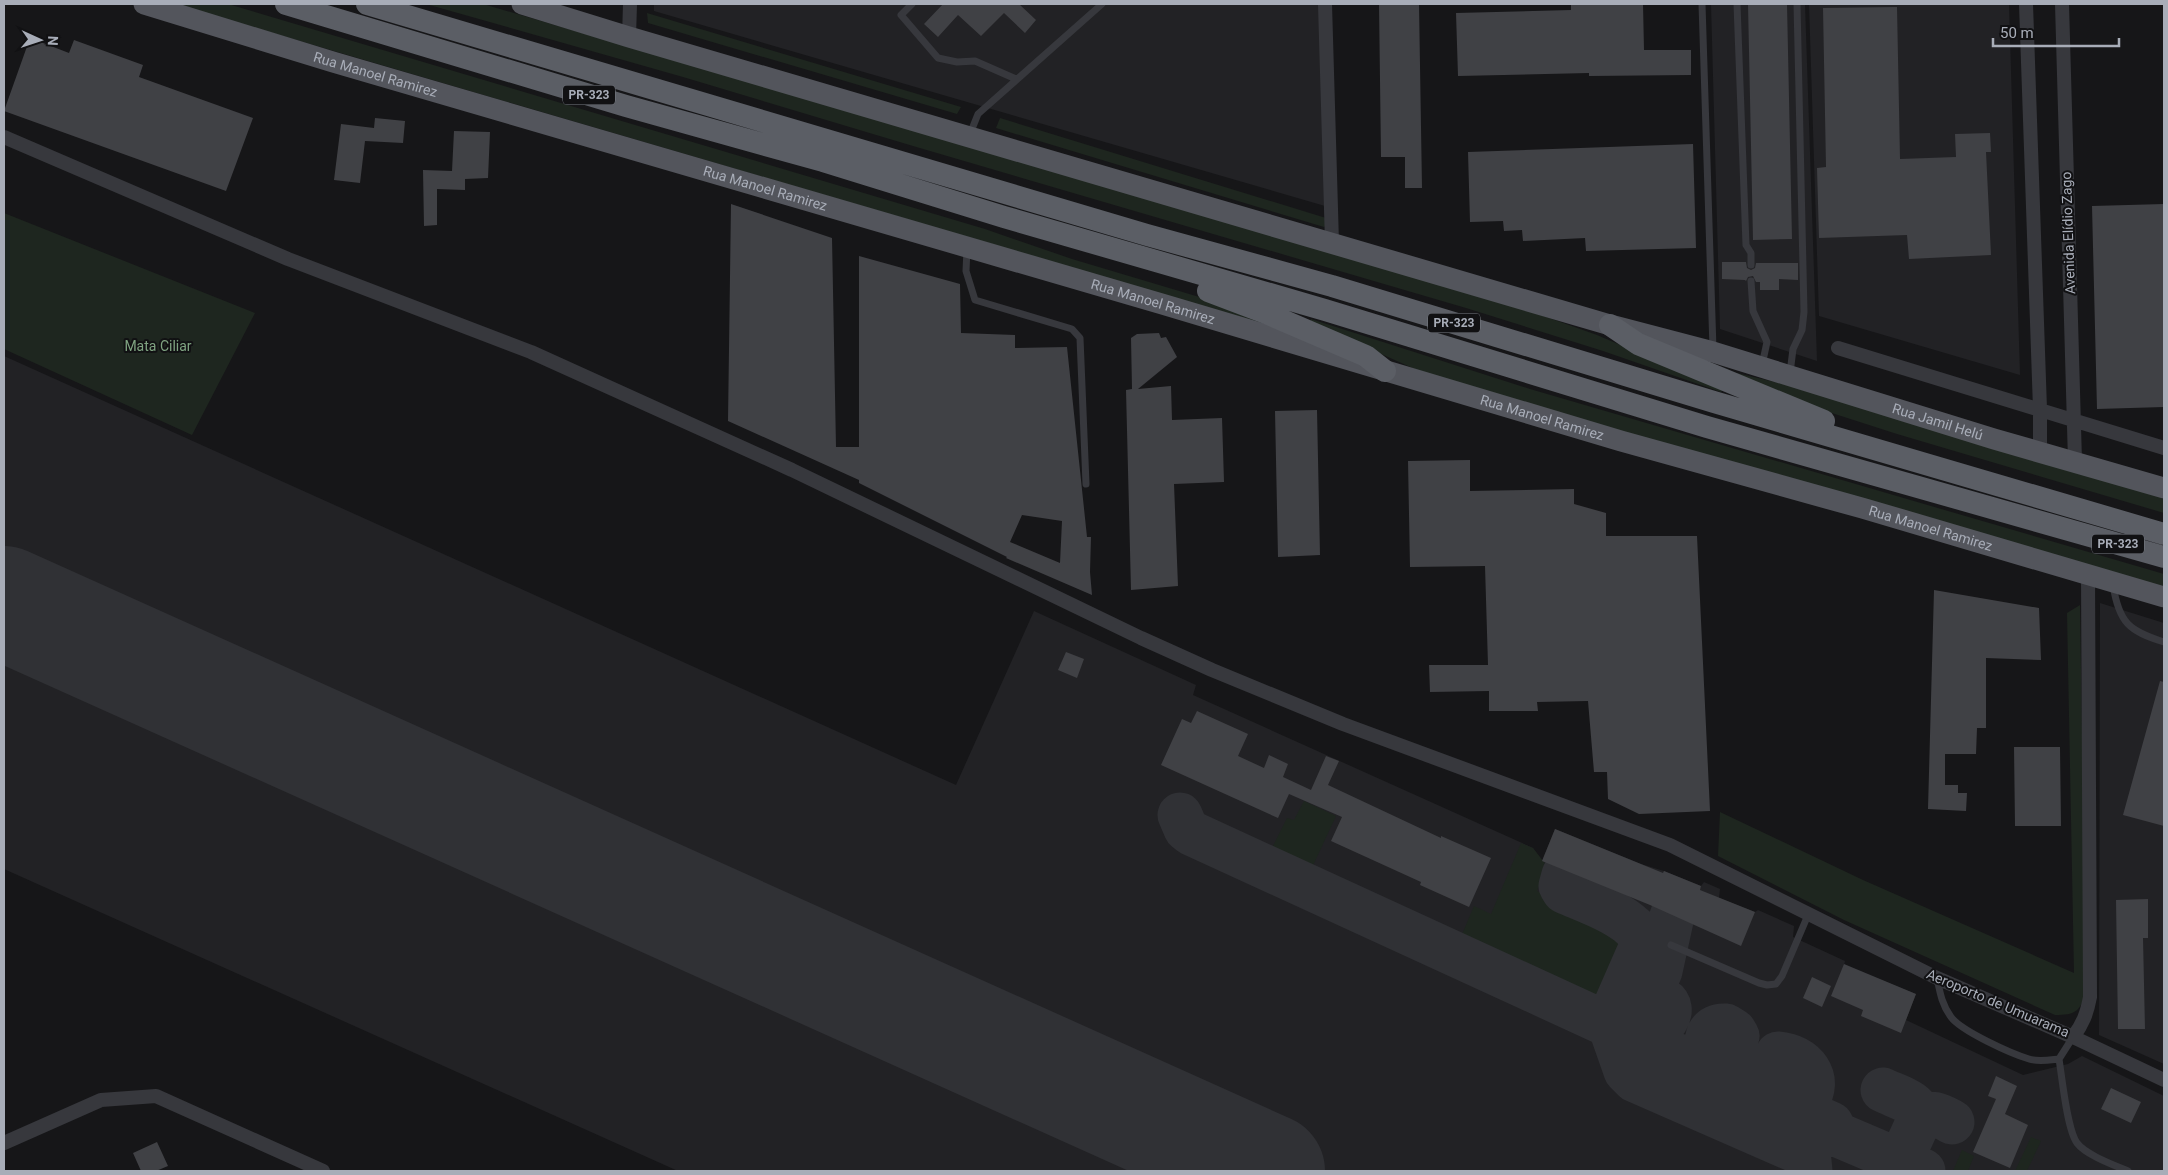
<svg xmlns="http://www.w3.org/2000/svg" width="2168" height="1175" viewBox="0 0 2168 1175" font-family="Roboto,sans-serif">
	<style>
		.built { fill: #222225 }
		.green { fill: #1e261f }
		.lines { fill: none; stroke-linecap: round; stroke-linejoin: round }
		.taxiway { stroke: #303135; stroke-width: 45 }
		.runway { stroke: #303135; stroke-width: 114 }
		.building { fill: #404145; fill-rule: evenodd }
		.service { stroke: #37383d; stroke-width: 7 }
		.minor { stroke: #37383d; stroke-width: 14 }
		.primary { stroke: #53555c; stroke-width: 21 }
		.trunk { stroke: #5b5e65; stroke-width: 22 }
		.labels { text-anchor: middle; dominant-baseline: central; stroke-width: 4; stroke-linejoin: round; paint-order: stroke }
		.shield { fill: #111113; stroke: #7b7e86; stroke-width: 1 }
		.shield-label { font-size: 12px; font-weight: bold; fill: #a8adb8 }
		.street-label { font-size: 14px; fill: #a8adb8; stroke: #111113 }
		.park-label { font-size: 14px; fill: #7fa381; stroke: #111113 }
	</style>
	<rect width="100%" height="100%" fill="#161618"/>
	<!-- built -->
	<path class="built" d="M 654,4 L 1319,4 L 1325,206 L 654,11 Z
		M 1711,4 L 1805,4 L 1817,361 L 1720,329 Z
		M 1809,4 L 2009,4 L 2020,375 L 1819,316 Z
		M 4,356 L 956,785 L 1034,611 L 1196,685 L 1193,695 L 1533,848 L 1542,861 L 1555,829 L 1641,864 L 1664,871 L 1701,886 L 1704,882 L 1720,889 L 1719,898 L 1755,912 L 1758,910 L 1794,926 L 1793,937 L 1845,961 L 1844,965 L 1916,994 L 1906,1020 L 2023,1075 L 2068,1064 L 2082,1056 L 2164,1096 L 2164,1171 L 678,1171 L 4,869 Z
		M 2100,603 L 2164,623 L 2164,1064 L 2099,1035 Z"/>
	<!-- green -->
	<path class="green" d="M 174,4 L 228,4 L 985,229 L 1072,259 L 1206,299 L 1274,327 Z
		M 426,4 L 483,4 L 1535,313 L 1597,335 L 1723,389 L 1721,392 L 1603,351 L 1466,308 L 913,146 L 683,77 Z
		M 647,13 L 961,107 L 957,114 L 648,23 Z
		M 1000,118 L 1326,218 L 1326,225 L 1324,227 L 996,128 Z
		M 4,213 L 255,313 L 192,435 L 4,349 Z
		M 1311,319 L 1530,389 L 2164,574 L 2164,589 L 1561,414 L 1417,370 L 1310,322 Z
		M 1720,369 L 1812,391 L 2164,497 L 2164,513 L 1897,434 L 1810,406 Z
		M 2080,605 L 2086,992 C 2080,1012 2075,1015 2055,1015 L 1844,920 L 1718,856 L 1720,812 L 1863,880 L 2074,973 L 2067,613 Z
		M 1304,801 L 1336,816 L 1310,872 L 1270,852 L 1287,818 L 1294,820 Z
		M 1521,843 L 1533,848 L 1547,866 L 1537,891 L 1603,919 L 1629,935 L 1628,952 L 1605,1004 L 1460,939 L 1474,906 L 1491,914 Z
		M 2031,1137 L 2041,1141 L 2027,1171 L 2015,1171 Z
		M 1962,1150 L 1974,1156 L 1968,1171 L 1953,1171 Z"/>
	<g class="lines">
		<!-- taxiway -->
		<path class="taxiway" d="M 4,604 L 6,604
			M 1180,815 L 1186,829 L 1191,833 L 1655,1046 L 1831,1124 L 1836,1134 L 1923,1171
			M 1564,875 L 1561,886 L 1564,891 C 1608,910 1645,920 1660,971
			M 1640,950 L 1612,1014 L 1612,1031 L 1626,1071 L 1635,1080 L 1802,1153 L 1809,1161 L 1810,1171
			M 1655,982 L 1660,971 L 1672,916
			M 1649,996 C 1675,998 1674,1015 1657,1030
			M 1883,1090 C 1897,1097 1918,1101 1920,1118
			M 1703,1099 C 1706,1093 1712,1090 1716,1084 C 1724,1069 1730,1052 1737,1036 L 1734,1031 L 1726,1026 C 1708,1025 1706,1038 1706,1053
			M 1739,1110 L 1747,1097 L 1760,1092 L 1778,1054 C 1804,1056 1823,1078 1806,1102 L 1808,1107
			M 1896,1171 L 1920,1118 C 1932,1110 1941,1116 1952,1122"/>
		<!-- runway -->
		<path class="runway" d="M 4,603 L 1268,1171"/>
	</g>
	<!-- building -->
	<path class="building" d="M 943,4 L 1019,4 L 1036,20 L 1025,33 L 1004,13 L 981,36 L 958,15 L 938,37 L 924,24 Z
		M 1379,4 L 1419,4 L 1422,188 L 1405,188 L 1405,157 L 1381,157 Z
		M 1571,4 L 1643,4 L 1644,50 L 1691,50 L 1691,75 L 1589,76 L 1589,73 L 1458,76 L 1456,13 L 1571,10 Z
		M 1748,4 L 1787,4 L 1792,239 L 1753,240 Z
		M 1897,7 L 1900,159 L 1956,157 L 1955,134 L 1990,133 L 1991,152 L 1986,152 L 1991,255 L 1909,259 L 1907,235 L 1819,238 L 1817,168 L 1826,167 L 1823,8 Z
		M 30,38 L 69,53 L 74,40 L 143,65 L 139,77 L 253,118 L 226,191 L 4,111 Z
		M 375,118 L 405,121 L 403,143 L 365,141 L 360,183 L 334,180 L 341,124 L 374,128 Z
		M 454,131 L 490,132 L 488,178 L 465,179 L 465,190 L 437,189 L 437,225 L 424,226 L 423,170 L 452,171 Z
		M 1693,144 L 1696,248 L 1586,251 L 1585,238 L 1523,241 L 1522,230 L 1504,231 L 1503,221 L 1470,222 L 1468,152 Z
		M 731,204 L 832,238 L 836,447 L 859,447 L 859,256 L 960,284 L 961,333 L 1015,335 L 1015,348 L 1067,347 L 1087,537 L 1091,537 L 1090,572 L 1092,595 L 1006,558 L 1007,557 L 859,483 L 859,480 L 728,421 ZM 1022,515 L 1062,521 L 1060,563 L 1010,542 Z
		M 2164,204 L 2164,407 L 2097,409 L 2092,206 Z
		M 1722,262 L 1746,262 L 1747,268 L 1751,270 L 1755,268 L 1756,263 L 1798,263 L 1798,280 L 1779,279 L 1779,290 L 1760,290 L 1760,282 L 1756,282 L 1753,276 L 1748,277 L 1746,281 L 1745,280 L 1722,279 Z
		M 1159,333 L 1161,338 L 1166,337 L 1177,357 L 1138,389 L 1171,386 L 1172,420 L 1222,418 L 1224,482 L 1174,484 L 1178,586 L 1131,590 L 1126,390 L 1132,389 L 1131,338 L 1137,334 Z
		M 1317,410 L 1320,555 L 1278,557 L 1275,411 Z
		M 1470,460 L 1470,491 L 1574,489 L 1574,504 L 1606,513 L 1606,536 L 1697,536 L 1710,811 L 1639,814 L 1608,799 L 1607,772 L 1594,772 L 1588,701 L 1537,702 L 1538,711 L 1489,711 L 1489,691 L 1430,692 L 1429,665 L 1488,665 L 1485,566 L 1410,567 L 1408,461 Z
		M 1934,590 L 2039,608 L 2041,660 L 1986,658 L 1986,728 L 1977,728 L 1976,754 L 1945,754 L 1945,785 L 1958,785 L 1958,793 L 1967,793 L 1966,811 L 1928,809 Z
		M 1066,652 L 1084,659 L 1077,678 L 1058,670 Z
		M 2160,681 L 2164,682 L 2164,826 L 2123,815 Z
		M 1197,711 L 1248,734 L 1238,756 L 1264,768 L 1269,755 L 1288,764 L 1283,777 L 1311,790 L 1326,756 L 1339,761 L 1328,785 L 1441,838 L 1441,836 L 1491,858 L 1469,907 L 1420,885 L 1421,882 L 1331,841 L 1342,817 L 1289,794 L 1278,818 L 1161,765 L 1182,719 L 1191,723 Z
		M 2014,747 L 2060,747 L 2061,826 L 2015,826 Z
		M 1555,829 L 1663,873 L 1664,871 L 1701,886 L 1700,890 L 1755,912 L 1741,946 L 1650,905 L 1542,861 Z
		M 2148,899 L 2148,938 L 2143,938 L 2145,1029 L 2118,1029 L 2116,900 Z
		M 1844,964 L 1916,994 L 1901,1033 L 1861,1016 L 1863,1010 L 1831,996 Z
		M 1812,977 L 1831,986 L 1822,1007 L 1803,998 Z
		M 1996,1076 L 2017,1086 L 2005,1114 L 2028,1125 L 2010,1168 L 1973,1152 L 1996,1099 L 1988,1096 Z
		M 2111,1088 L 2141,1102 L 2131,1123 L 2101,1109 Z
		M 157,1142 L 168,1166 L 156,1171 L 141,1171 L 133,1153 Z"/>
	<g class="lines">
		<!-- service -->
		<path class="service" d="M 912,4 L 901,15 L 938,58 L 957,62 L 975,61 L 1016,79
			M 1702,4 L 1713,349
			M 1737,4 L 1746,245 L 1751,253 L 1751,265
			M 970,134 L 978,114 L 1102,4
			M 967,249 L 966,271 L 975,300 L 1072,329 L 1080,338 L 1086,484
			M 1751,281 L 1753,311 L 1767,342 L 1762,365
			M 1790,373 L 1793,349 L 1802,330 L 1804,312 L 1797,4
			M 2113,585 C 2119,623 2129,631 2164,642
			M 1671,945 L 1759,983 L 1767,985 L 1776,984 L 1782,976 L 1808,915
			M 1937,978 C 1940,993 1942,1005 1951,1017 C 1961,1031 2012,1054 2029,1059 C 2038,1062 2049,1060 2059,1059 L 2073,1037
			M 2059,1059 C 2062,1077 2067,1130 2077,1143 C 2086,1155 2114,1165 2128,1171"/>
		<!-- minor -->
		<path class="minor" d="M 1325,4 L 1332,243
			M 2026,4 L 2040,409 L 2040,451
			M 2062,4 L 2075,461
			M 629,37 L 630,4
			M 4,137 L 288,259 L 531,352 L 792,470 L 1141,638 L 1212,670 L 1343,724 L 1670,845 L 1937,978 L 2073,1037 C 2083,1024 2087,1013 2090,997 L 2088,574
			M 1838,348 L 2164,448
			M 2073,1037 L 2164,1080
			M 4,1143 L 101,1100 L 156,1096 L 323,1171"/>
		<!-- primary -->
		<g class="primary">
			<path id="s1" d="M 144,4 L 333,62 L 1162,304 L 1621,441 L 1862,508 L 2164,597"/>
			<path id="s2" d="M 522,4 L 629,37 L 1610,325 L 1713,352 L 1994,439 L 2164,488"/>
		</g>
		<!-- trunk -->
		<path class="trunk" d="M 286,4 L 626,106 L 823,161 L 1004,217 L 1325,310 L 1707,427 L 2164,557
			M 367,4 L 1147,235 L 1332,286 L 1714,402 L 2164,534
			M 1208,291 L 1266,313 L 1366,356 L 1385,371
			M 1610,325 L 1638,344 L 1824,421"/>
	</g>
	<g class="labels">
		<!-- shield labels -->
		<g class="shield">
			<rect x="563" y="85.5" width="52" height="19" rx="4"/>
			<rect x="1428" y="313.5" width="52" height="19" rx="4"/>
			<rect x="2092" y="534.5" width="52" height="19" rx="4"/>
		</g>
		<g class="shield-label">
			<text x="589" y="95">PR-323</text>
			<text x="1454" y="323">PR-323</text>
			<text x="2118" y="544">PR-323</text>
		</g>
		<!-- street labels -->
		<g class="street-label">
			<text stroke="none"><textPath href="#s1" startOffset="242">Rua Manoel Ramirez</textPath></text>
			<text stroke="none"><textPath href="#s1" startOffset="648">Rua Manoel Ramirez</textPath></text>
			<text transform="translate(2068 233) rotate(-92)">Avenida Elídio Zago</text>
			<text stroke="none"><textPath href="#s1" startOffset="1052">Rua Manoel Ramirez</textPath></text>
			<text stroke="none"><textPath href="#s1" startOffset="1458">Rua Manoel Ramirez</textPath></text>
			<text stroke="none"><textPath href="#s2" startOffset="1476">Rua Jamil Helú</textPath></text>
			<text stroke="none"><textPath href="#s1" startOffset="1862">Rua Manoel Ramirez</textPath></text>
			<text transform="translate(1998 1003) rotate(23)">Aeroporto de Umuarama</text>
		</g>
		<!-- park labels -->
		<g class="park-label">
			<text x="158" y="346">Mata Ciliar</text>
		</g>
	</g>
	<!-- border -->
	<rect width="2168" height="1175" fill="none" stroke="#a8adb8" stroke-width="10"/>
	<!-- north arrow -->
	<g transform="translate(40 40) rotate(93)" stroke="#111113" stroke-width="4" paint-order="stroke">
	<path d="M0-4L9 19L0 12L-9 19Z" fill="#a8adb8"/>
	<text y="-8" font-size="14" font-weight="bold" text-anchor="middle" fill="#a8adb8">N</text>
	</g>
	<!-- scale -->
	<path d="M1993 38v8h126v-8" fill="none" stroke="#a8adb8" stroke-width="2.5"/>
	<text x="2000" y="38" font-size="15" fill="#a8adb8" stroke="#111113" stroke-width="4" paint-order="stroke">50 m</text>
</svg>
